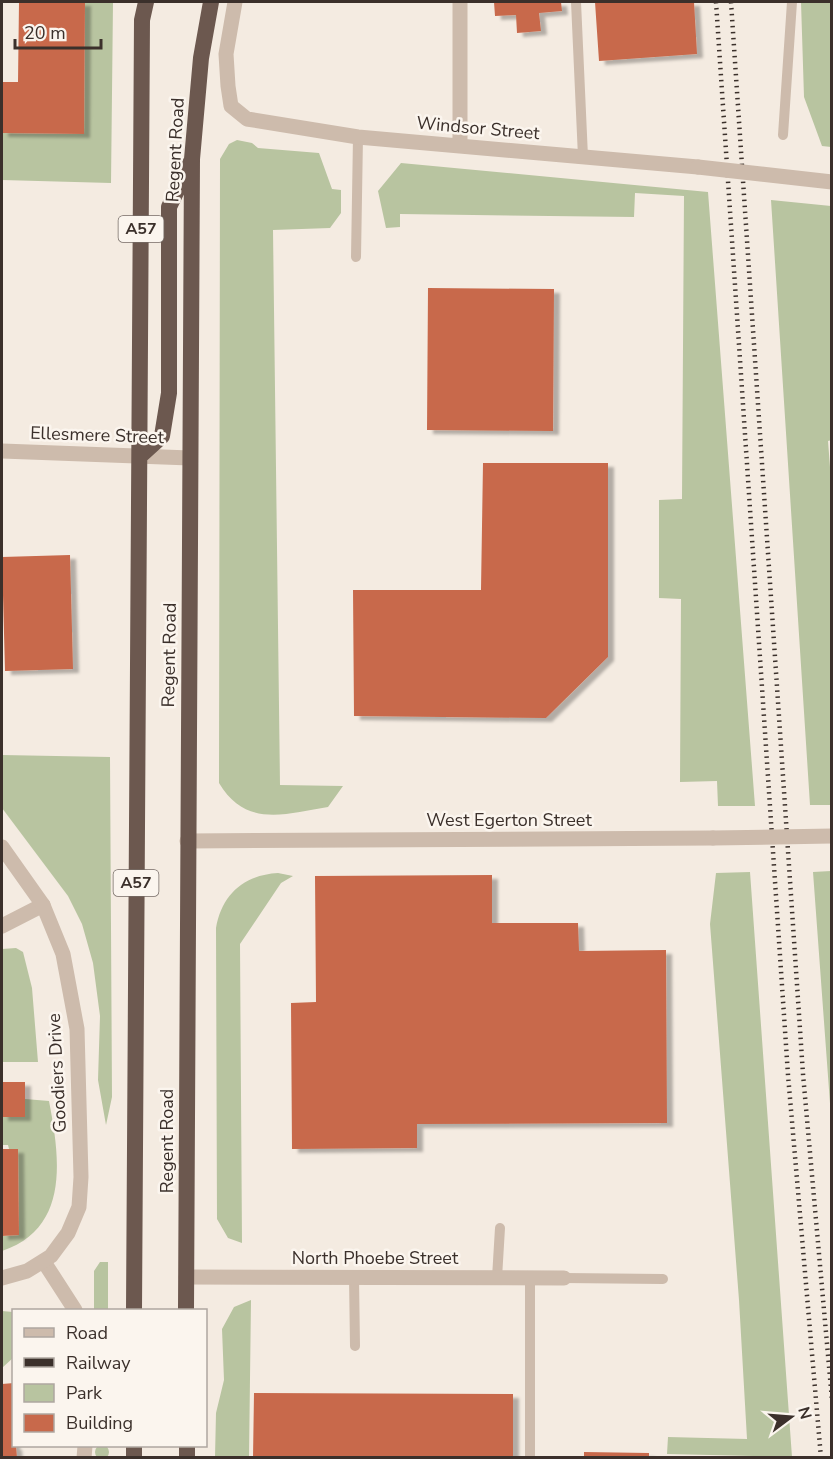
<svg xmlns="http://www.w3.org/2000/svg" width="833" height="1459" viewBox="0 0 833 1459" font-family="'Nunito Sans',sans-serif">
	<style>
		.green { fill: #b8c4a0 }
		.building { fill: #c8694b; filter: url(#shadow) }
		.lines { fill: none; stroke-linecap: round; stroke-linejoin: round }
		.service { stroke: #cdbbac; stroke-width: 10 }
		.minor { stroke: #cdbbac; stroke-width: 15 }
		.tertiary { stroke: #cdbbac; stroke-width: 15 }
		.trunk { stroke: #6c584f; stroke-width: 16 }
		.rail { stroke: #3b302b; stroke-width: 4.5; stroke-dasharray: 1.5 4.5; stroke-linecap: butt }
		.minor-bridge { stroke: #cdbbac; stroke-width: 15 }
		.labels { text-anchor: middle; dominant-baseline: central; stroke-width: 5; stroke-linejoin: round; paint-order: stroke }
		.shield { fill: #fbf5ee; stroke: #756b66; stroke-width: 1.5 }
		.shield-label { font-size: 16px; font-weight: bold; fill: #3b302b }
		.street-label { font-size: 18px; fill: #3b302b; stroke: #fbf5ee }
	</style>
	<defs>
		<filter id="shadow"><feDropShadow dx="6" dy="4" stdDeviation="1.5" flood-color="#0004"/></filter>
	</defs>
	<rect width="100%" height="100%" fill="#f4ebe1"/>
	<!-- green -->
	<path class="green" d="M 85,2 L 113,2 L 111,183 L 2,180 L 2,133 L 84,134 Z
		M 801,2 L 831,2 L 831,147 L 822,146 L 804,97 Z
		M 237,140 L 252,143 L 258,148 L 319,153 L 332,189 L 341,190 L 341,213 L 330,228 L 273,230 L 280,785 L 343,786 L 328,807 C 285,814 246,828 219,783 L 220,159 L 229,144 Z
		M 401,163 L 708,192 L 755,806 L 718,806 L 717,781 L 680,782 L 681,599 L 659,598 L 659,500 L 682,499 L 684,196 L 635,193 L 634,217 L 400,214 L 400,227 L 386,228 L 378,191 Z
		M 771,200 L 831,206 L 832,440 L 828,441 L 832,493 L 831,805 L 810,805 Z
		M 2,755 L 110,757 L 112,1097 L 106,1125 L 98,1080 L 100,1016 L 93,963 L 82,924 L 68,896 L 2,808 Z
		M 831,871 L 832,871 L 831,1117 L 813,872 Z
		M 750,872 L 792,1457 L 667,1454 L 668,1437 L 747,1439 L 739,1300 L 710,924 L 716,873 Z
		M 278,873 L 293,876 L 281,883 L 240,944 L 242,1243 L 228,1238 L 217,1219 L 216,928 C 222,894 244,875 278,873 Z
		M 16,948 L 23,952 L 32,988 L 38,1062 L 2,1062 L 2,949 Z
		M 25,1099 L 49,1101 C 60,1158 70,1228 2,1251 L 2,1236 L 19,1235 L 18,1149 L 9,1149 L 8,1145 L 2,1145 L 2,1117 L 25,1116 Z
		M 100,1262 L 108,1262 L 108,1310 L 94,1309 L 94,1271 Z
		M 251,1300 L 249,1457 L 215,1457 L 216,1413 L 224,1380 L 222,1329 L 234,1307 Z
		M 2,1311 L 13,1312 L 14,1357 L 2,1368 Z
		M95 1452a7 7 0 1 1 14 0a7 7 0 1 1-14 0Z"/>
	<!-- building -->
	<path class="building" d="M 19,2 L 85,2 L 84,134 L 2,133 L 2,82 L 18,82 Z
		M 494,2 L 561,2 L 562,11 L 539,13 L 541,31 L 517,33 L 516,15 L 495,16 Z
		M 595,2 L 694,2 L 697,54 L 599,61 Z
		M 428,288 L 554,289 L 553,431 L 427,430 Z
		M 483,463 L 608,463 L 608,657 L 546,718 L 354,716 L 353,590 L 481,590 Z
		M 70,555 L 73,669 L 5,671 L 2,557 Z
		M 492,875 L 492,923 L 578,923 L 579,951 L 666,950 L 667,1123 L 417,1124 L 417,1148 L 292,1149 L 291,1003 L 316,1002 L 315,876 Z
		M 2,1082 L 25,1082 L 25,1117 L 2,1117 Z
		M 2,1149 L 18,1149 L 19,1235 L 2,1236 Z
		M 14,1383 L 14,1446 L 16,1446 L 17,1458 L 2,1458 L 2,1384 Z
		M 254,1393 L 513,1394 L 513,1458 L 253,1458 Z
		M 584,1452 L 649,1453 L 649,1458 L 584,1458 Z"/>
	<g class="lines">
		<!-- service -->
		<path class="service" d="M 576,2 L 583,157
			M 783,135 L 792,2
			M 356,257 L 358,137
			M 354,1277 L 355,1346
			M 497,1278 L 500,1228
			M 530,1278 L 530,1458
			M 564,1278 L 663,1279"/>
		<!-- minor -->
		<path class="minor" d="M 235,2 L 226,54 L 228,86 L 231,106 L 247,119 L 358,137 L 698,167
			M 460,146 L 460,2
			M 187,841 L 713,838
			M 2,926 L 43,905
			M 44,1262 L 75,1310
			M 186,1277 L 564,1278
			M 84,1458 L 85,1446"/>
		<!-- tertiary -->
		<path class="tertiary" d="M 2,451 L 190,458
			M 2,847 L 43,905 L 63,954 L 77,1029 L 81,1177 L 79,1207 L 68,1233 L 51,1256 L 27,1271 L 2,1278"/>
		<!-- trunk -->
		<path class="trunk" d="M 140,456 L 162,436 L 169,393 L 169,207 L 190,163
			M 134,1310 L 142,20 L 146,2
			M 186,1310 L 192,159 L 201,58 L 211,2
			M 187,1446 L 187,1458
			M 134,1458 L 134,1446"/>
		<!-- rail -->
		<path class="rail" d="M 716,2 L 788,1075 L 821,1458
			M 731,2 L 803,1074 L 832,1400"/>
		<!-- minor-bridge -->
		<path class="minor-bridge" d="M 698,167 L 832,182
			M 713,838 L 832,836"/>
	</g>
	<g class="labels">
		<!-- shield labels -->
		<g class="shield">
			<rect x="118.5" y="216" width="45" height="26" rx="4.5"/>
			<rect x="113.5" y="870" width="45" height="26" rx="4.5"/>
		</g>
		<g class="shield-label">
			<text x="141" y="229">A57</text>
			<text x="136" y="883">A57</text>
		</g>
		<!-- street labels -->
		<g class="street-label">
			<text transform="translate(478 128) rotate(5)">Windsor Street</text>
			<text transform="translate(175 150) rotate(-87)">Regent Road</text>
			<text transform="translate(97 435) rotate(2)">Ellesmere Street</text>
			<text transform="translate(169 655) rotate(-89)">Regent Road</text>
			<text x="509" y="820">West Egerton Street</text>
			<text transform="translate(57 1073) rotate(-93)">Goodiers Drive</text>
			<text transform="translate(167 1141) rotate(-90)">Regent Road</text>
			<text x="375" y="1258">North Phoebe Street</text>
		</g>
	</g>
	<!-- border -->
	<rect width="833" height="1459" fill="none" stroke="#3b302b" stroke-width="6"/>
	<!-- legend -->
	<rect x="12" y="1309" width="195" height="138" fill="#fbf5ee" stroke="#aea6a0" stroke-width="1.5"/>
	<rect x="24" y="1328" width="30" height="9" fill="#cdbbac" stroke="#aea6a0" stroke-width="1.5"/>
	<text x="66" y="1339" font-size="18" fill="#3b302b">Road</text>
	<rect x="24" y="1358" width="30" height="9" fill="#3b302b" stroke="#aea6a0" stroke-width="1.5"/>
	<text x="66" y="1369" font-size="18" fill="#3b302b">Railway</text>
	<rect x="24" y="1384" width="30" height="18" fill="#b8c4a0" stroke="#aea6a0" stroke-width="1.5"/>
	<text x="66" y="1399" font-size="18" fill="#3b302b">Park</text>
	<rect x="24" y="1414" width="30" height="18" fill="#c8694b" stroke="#aea6a0" stroke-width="1.5"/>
	<text x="66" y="1429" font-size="18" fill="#3b302b">Building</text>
	<!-- north arrow -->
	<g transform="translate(791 1417) rotate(74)" stroke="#fbf5ee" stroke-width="4.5" paint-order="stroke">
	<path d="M0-4.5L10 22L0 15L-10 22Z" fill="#3b302b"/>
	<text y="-9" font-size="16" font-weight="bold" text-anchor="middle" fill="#3b302b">N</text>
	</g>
	<!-- scale -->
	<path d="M15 39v9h86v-9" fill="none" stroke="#3b302b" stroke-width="3"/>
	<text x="24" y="39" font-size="18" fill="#3b302b" stroke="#fbf5ee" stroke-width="4.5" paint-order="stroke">20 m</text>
</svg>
